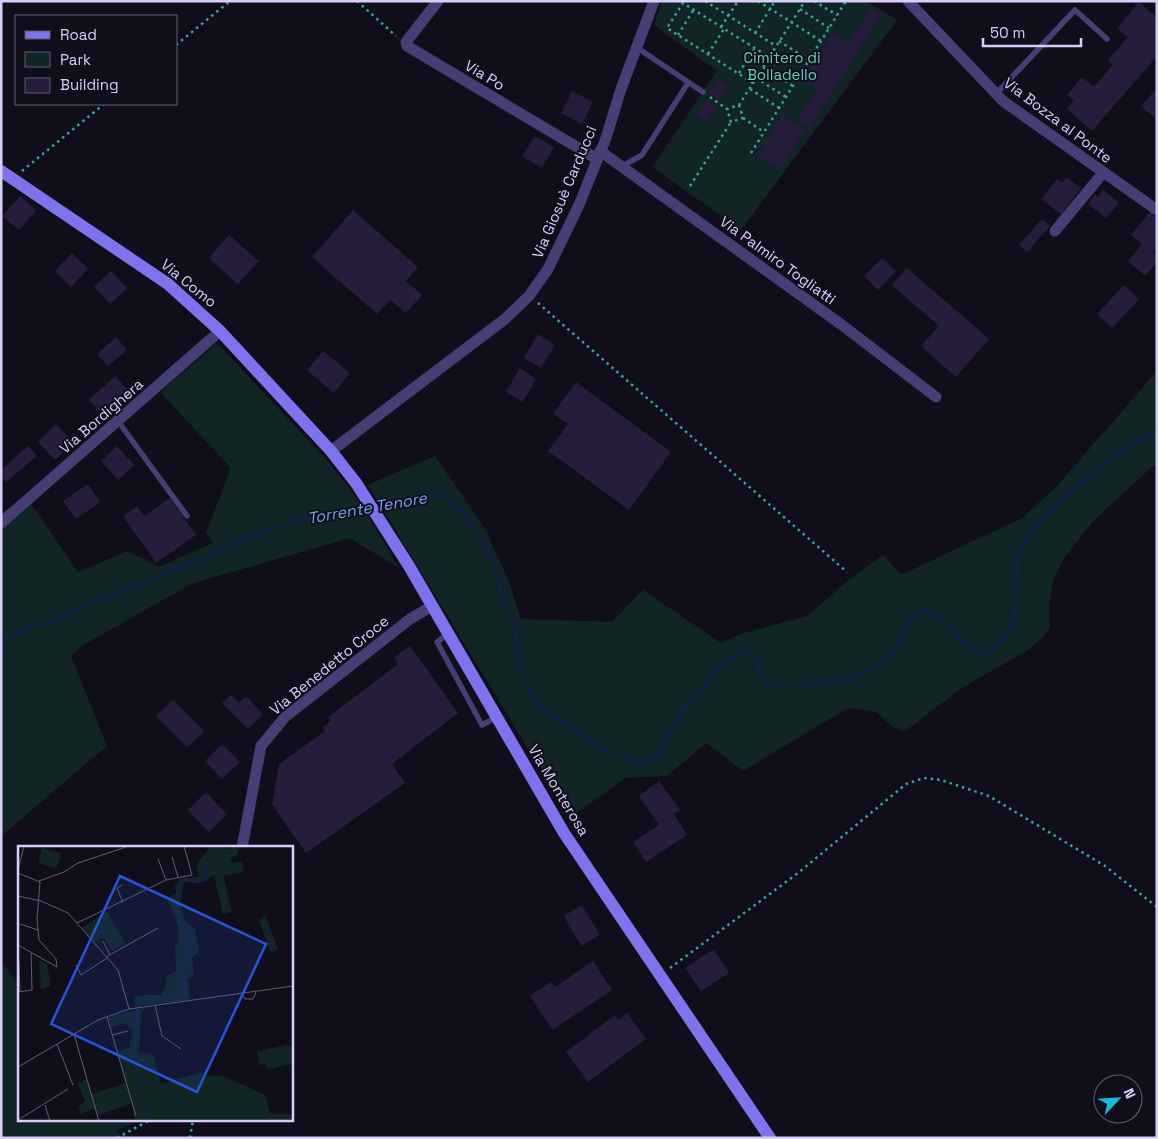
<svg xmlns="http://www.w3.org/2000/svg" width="1158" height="1139" viewBox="0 0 1158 1139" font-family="'Space Grotesk',sans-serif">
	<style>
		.green { fill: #122525 }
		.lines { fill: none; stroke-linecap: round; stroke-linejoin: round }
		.stream { stroke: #142240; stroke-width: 4 }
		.building { fill: #251d3b }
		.path { stroke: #3ca0a0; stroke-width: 2.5; stroke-dasharray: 2.5 4; stroke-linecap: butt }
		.lane { stroke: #453f75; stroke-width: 5.5 }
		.street { stroke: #453f75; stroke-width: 11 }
		.secondary { stroke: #7e72ed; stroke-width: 12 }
		.labels { text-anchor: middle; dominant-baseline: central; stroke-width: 4; stroke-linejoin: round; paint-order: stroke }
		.park-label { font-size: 15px; fill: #66cebb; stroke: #110e1c }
		.street-label { font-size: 15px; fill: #d7cff9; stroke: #110e1c }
		.water-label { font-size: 16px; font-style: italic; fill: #6ba7ec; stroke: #110e1c }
		.inset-river { fill: none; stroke: #142240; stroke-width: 2.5 }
		.inset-road { fill: none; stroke: #605b74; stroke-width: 1 }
		.view { fill: #2654da; fill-opacity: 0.15; stroke: #2654da; stroke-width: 2.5 }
		.inset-edge { fill: none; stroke: #d7cff9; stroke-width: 2.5 }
	</style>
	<rect width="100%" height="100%" fill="#110e1c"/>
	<!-- green -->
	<path class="green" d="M 662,1 L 866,1 L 897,20 L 741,230 L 652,167 L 717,71 L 654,25 Z
		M 217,343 L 325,458 L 359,501 L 399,568 L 350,538 L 193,583 L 83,645 L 71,656 L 107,746 L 1,836 L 1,514 L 25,495 L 78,572 L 127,551 L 159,567 L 213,543 L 206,533 L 231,468 L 160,392 Z
		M 1157,371 L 1157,466 L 1152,467 L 1093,521 L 1063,560 L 1053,580 L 1049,604 L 1050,628 L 1042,638 L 1028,650 L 962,688 L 904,732 L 893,727 L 876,712 L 848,708 L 743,771 L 706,743 L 667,776 L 625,778 L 570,818 L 368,485 L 435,456 L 484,527 L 508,579 L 521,619 L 612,622 L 643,590 L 721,643 L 740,634 L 808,616 L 848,580 L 883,555 L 901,575 L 1022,518 L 1057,486 Z
		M 1,961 L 19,985 L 19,1120 L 142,1120 L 117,1130 L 122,1138 L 1,1138 Z"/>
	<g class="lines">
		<!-- stream -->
		<path class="stream" d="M 374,505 L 426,495 L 443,497 L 463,513 L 490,555 L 506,607 L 515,627 L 522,669 L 530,692 L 542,708 L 604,749 L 638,763 L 648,763 L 661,753 L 681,712 L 723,664 L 746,651 L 756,656 C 758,664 758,680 767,683 C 777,687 839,681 851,677 C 863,674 876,669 885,661 C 904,644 906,621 922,608 L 948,624 L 965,644 L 986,656 C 1020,627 1014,618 1017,576 C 1017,569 1017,560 1019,554 C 1029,525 1103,462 1130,445 C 1138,440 1148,436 1157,432
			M 1,643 L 29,627 L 55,621 L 80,607 L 144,583 L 252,536 L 305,518 L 367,506"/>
	</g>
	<!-- building -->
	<path class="building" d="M 1139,2 L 1157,18 L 1157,56 L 1092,131 L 1067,109 L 1074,101 L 1067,95 L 1082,77 L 1094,87 L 1113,65 L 1108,60 L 1128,37 L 1117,28 Z
		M 870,8 L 881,15 L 810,129 L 797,121 L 817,89 L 803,80 L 833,32 L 849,42 Z
		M 719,79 L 729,85 L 719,100 L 709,93 Z
		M 1157,88 L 1157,120 L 1141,106 Z
		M 572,91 L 593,102 L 582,124 L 561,113 Z
		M 707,100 L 717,106 L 707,121 L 697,114 Z
		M 782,115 L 805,130 L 779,171 L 756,156 Z
		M 535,136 L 554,147 L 542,168 L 522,156 Z
		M 1066,177 L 1081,188 L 1061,214 L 1041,199 L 1057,179 L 1062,183 Z
		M 1103,190 L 1119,202 L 1106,218 L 1088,204 L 1095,194 L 1098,197 Z
		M 20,196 L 36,210 L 19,230 L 2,216 Z
		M 353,210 L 418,267 L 406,281 L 422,295 L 406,313 L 390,300 L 377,314 L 312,257 Z
		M 1150,212 L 1157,218 L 1157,249 L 1153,253 L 1157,256 L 1157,262 L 1145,276 L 1128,261 L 1142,244 L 1131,235 Z
		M 1042,219 L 1050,226 L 1027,252 L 1019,245 Z
		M 229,235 L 259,261 L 238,284 L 209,258 Z
		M 72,253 L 88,269 L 71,287 L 55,271 Z
		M 882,258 L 896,271 L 878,290 L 864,276 Z
		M 907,268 L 989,339 L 956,377 L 921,346 L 939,326 L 892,285 Z
		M 111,271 L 127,288 L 110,304 L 94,287 Z
		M 1124,285 L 1139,299 L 1112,328 L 1097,314 Z
		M 538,334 L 555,345 L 541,368 L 524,358 Z
		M 116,337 L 127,350 L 108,366 L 97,354 Z
		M 323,351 L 350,373 L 334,393 L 307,370 Z
		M 520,368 L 536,379 L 523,402 L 506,392 Z
		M 115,376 L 131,393 L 105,417 L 89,400 Z
		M 576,382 L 671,452 L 629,510 L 548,451 L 568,424 L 553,414 Z
		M 56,424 L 73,443 L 55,460 L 38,442 Z
		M 28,446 L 37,456 L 6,482 L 1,476 L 1,470 Z
		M 117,446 L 134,465 L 118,480 L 101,461 Z
		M 88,484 L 100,502 L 76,519 L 63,501 Z
		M 170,498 L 196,535 L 156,563 L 123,516 L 137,507 L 144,516 Z
		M 410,646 L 458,713 L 392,764 L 405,783 L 306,853 L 272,804 L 279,764 L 325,731 L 323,727 L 331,721 L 328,717 L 398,664 L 394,657 Z
		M 231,695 L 239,702 L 246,696 L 263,714 L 248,729 L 222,703 Z
		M 173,700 L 204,731 L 187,747 L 156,716 Z
		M 222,744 L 240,762 L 222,779 L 205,761 Z
		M 659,781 L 680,810 L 674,814 L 687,835 L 646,862 L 633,842 L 659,825 L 639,796 Z
		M 206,792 L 227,815 L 209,832 L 188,810 Z
		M 582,905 L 600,935 L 581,946 L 564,916 Z
		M 714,949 L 729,973 L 701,991 L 685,968 Z
		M 593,961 L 612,990 L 552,1030 L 530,996 L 551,982 L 555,987 Z
		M 627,1013 L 646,1039 L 588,1082 L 566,1052 L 615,1015 L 618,1020 Z"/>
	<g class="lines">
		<!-- path -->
		<path class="path" d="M 357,1 L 396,36
			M 705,1 L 776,46
			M 758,1 L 821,41
			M 814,1 L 837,15
			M 800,9 L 829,28
			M 721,27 L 738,1
			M 755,33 L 775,1
			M 678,35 L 694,9
			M 779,41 L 809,60
			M 176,45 L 230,1
			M 708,54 L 724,29
			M 763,67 L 793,86
			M 739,73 L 755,48
			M 756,78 L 786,97
			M 753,83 L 667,28 L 683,3 L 769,57
			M 750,89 L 779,108
			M 710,97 L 727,109
			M 739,105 L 743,118 L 731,122 L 727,109 L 739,105 L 805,1
			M 743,118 L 764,132
			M 751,153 L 846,1
			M 22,171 L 104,104
			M 690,186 L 731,122
			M 538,303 L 847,572
			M 670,968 L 798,873 L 906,784 L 924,778 L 941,780 L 989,796 L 1105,866 L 1157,907
			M 117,1138 L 150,1120
			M 190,1138 L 193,1120"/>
		<!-- lane -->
		<path class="lane" d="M 636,47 L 703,92
			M 996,94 L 1075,10 L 1107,39
			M 621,167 L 642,155 L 688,83
			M 118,421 L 187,516
			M 448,634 L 437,642 L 482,725 L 497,717"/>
		<!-- street -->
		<path class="street" d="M 438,1 L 406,42 L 407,46 L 597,159
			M 908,1 L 1003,101 L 1157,210
			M 600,151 L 842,325 L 936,397
			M 1055,231 L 1103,173
			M 331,451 L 505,319 L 529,296 L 548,269 L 579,205 L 606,138 L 621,89 L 654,1
			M 1,523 L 220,331
			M 242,848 L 261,746 L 285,717 L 410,619 L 432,606"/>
		<!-- secondary -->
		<path class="secondary" d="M 1,171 L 168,284 L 220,331 L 331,451 L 356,483 L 409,566 L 564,833 L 770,1138"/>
	</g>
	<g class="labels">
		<!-- park labels -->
		<g class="park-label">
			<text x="782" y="57">Cimitero di<tspan x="782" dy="17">Bolladello</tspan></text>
		</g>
		<!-- street labels -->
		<g class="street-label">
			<text transform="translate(485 75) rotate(31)">Via Po</text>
			<text transform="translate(1058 120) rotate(37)">Via Bozza al Ponte</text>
			<text transform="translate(564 192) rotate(-67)">Via Giosuè Carducci</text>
			<text transform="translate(778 260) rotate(36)">Via Palmiro Togliatti</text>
			<text transform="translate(189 283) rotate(39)">Via Como</text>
			<text transform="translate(101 416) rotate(-41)">Via Bordighera</text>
			<text transform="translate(329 665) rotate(-39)">Via Benedetto Croce</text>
			<text transform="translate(559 790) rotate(59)">Via Monterosa</text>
		</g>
		<!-- water labels -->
		<g class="water-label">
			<text transform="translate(367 508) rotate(-10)">Torrente Tenore</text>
		</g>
	</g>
	<!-- overview -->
	<g transform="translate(18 846)">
		<rect width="275" height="275" fill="#110e1c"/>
		<path d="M 193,0 L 214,3 L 214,0 L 222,0 L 219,9 L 214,11 L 212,17 L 224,16 L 226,26 L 205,29 L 214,66 L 205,68 L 196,29 L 182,37 L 166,36 L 162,59 L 168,76 L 177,83 L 181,106 L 174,112 L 176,129 L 170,133 L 172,154 L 117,160 L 117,150 L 143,149 L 149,137 L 147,131 L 158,125 L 157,99 L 161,97 L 160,79 L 149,52 L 159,46 L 156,38 L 160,38 L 161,33 L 181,31 L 179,17 ZM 24,2 L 43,7 L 39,22 L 20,17 ZM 89,65 L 107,97 L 94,105 L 85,91 L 75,96 L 64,82 ZM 247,69 L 260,103 L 252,106 L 241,74 ZM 21,114 L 29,118 L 33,140 L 23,143 ZM 130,161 L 123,166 L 121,206 L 135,209 L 143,238 L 185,226 L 185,231 L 202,229 L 247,249 L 252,267 L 275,268 L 275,275 L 116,275 L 115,257 L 78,270 L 77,262 L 63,268 L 60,260 L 67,256 L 60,237 L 69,233 L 73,248 L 108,237 L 98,205 L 111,202 L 115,184 L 107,177 L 93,181 L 90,171 ZM 270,199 L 275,202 L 275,218 L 250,223 L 248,218 L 241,219 L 239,205 Z" fill="#122525"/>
		<path class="inset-river" d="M 120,160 L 127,150 L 153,152 L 169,142 L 161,122 L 166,121 L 171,110 L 166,97 L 176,92 L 161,75 L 158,61 L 160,40 L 167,33 L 178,36 L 189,33 L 187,19 L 193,15 L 195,6 L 214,10 L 218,6 L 217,0M 119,164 L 116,219 L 124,229 L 125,236 L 121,240 L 122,249 L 131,259 L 131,275"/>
		<path class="inset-road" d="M 154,11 L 160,31M 140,13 L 148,34M 0,24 L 6,0M 0,27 L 22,36 L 19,73 L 21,94 L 38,113 L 39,121 L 0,99M 21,35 L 46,26 L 60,17 L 111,0M 104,39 L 99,42 L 105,57M 0,50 L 23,55M 23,55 L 50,67 L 100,124 L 111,163M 59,77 L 148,34 L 174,29 L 166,0M 2,78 L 20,84M 85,95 L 92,109M 88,111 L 140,82M 1,116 L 2,146M 58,119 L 63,129 L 89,112M 0,146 L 14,144 L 13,107M 224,148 L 227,153 L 235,153 L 238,146M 137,159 L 144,190 L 163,203M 89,171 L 118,270M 56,188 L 81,275M 94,189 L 110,185M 39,198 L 55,239M 0,221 L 80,174 L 111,163 L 275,140M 27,259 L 32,275M 0,274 L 50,243"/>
		<path class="view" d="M 102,30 L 248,98 L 179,246 L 33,178 Z"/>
		<rect width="275" height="275" class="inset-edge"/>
	</g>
	<!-- border -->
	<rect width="1158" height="1139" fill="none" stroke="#d7cff9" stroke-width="5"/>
	<!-- legend -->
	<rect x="15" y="15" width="162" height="90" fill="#110e1c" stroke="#605b74"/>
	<rect x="25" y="31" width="25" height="8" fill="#7e72ed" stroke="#605b74"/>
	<text x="60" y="40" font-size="15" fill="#d7cff9">Road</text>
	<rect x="25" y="52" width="25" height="15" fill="#122525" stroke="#605b74"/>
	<text x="60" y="65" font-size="15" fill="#d7cff9">Park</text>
	<rect x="25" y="78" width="25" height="15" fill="#251d3b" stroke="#605b74"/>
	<text x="60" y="90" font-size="15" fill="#d7cff9">Building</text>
	<!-- north arrow -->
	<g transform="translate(1118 1099) rotate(65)"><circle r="24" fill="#110e1c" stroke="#605b74"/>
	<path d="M0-4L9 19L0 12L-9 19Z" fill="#1cb8d8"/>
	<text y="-8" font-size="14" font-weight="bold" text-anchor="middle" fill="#d7cff9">N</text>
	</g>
	<!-- scale -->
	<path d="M983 38v8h98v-8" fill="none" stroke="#d7cff9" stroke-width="2.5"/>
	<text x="990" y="38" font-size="15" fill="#d7cff9" stroke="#110e1c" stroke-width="4" paint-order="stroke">50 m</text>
</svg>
